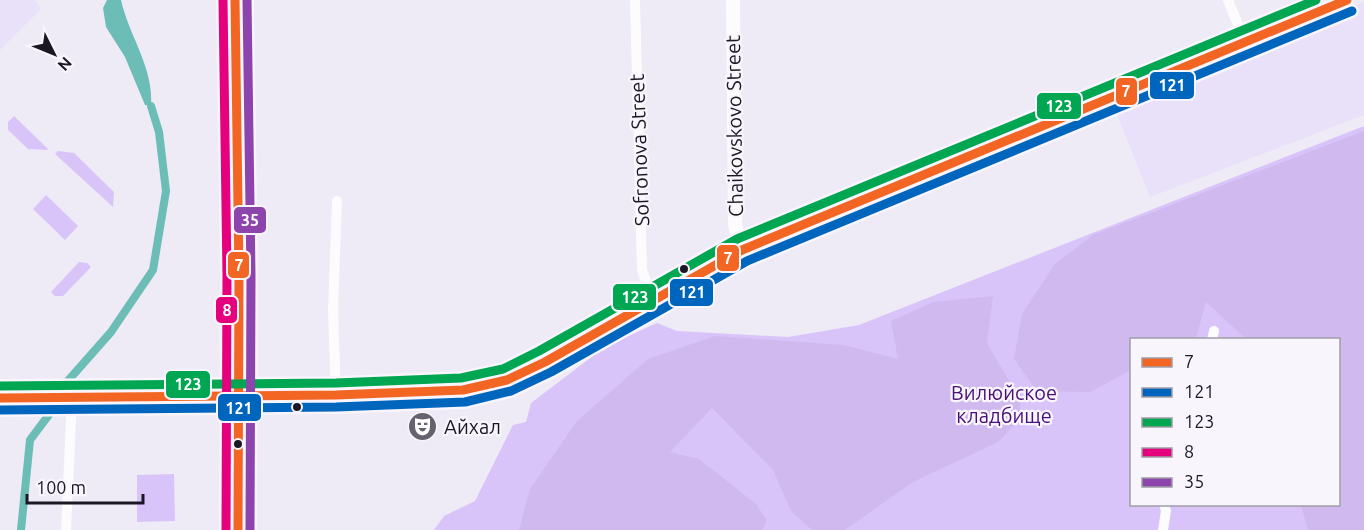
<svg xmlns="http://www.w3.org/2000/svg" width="1364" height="530" viewBox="0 0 1364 530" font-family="Ubuntu,sans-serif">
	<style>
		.built { fill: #e9e0f9 }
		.green { fill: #d9c4fa; fill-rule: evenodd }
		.forest { fill: #cfb9ef }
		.water { fill: #6cbdb6 }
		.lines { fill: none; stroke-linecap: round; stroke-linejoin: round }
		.canal { stroke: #6cbdb6; stroke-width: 8 }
		.minor { stroke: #fcfcfe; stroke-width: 10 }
		.major { stroke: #fcfcfe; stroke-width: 14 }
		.bus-1-casing { stroke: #f8f5fd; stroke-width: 14 }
		.bus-2-casing { stroke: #f8f5fd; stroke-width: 14 }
		.bus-3-casing { stroke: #f8f5fd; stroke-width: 14 }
		.bus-4-casing { stroke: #f8f5fd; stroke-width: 14 }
		.bus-5-casing { stroke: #f8f5fd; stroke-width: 14 }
		.bus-1 { stroke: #f26522; stroke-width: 9 }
		.bus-2 { stroke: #0065bd; stroke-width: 9 }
		.bus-3 { stroke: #00a651; stroke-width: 9 }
		.bus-4 { stroke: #e5007d; stroke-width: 9 }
		.bus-5 { stroke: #8e44ad; stroke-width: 9 }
		.bus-dot { fill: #1c1724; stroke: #f8f5fd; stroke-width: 2 }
		.labels { text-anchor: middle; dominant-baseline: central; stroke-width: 4.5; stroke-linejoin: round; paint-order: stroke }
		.street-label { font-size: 20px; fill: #1c1724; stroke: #f8f5fd }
		.park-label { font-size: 20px; fill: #49107b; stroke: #f8f5fd }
		.poi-label { font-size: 20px; fill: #1c1724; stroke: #f8f5fd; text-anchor: start }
		.line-badge { stroke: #f8f5fd; stroke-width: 2 }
		.badge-label { font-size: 16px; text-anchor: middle; font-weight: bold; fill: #fff }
	</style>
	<rect width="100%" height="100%" fill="#eeeaf6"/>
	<!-- built -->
	<path class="built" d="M 0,0 L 35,0 L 41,9 L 0,50 Z
		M 1364,2 L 1364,115 L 1150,197 L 1114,107 Z"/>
	<!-- green -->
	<path class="green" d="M 14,116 L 49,150 L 28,149 L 8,130 L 8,122 Z
		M 1364,126 L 1364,530 L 434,530 L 444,516 L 475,501 L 513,425 L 526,422 L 531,403 L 606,346 L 657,323 L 677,331 L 788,337 L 859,325 ZM 1132,340 L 1338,340 L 1338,504 L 1132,504 Z
		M 58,151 L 74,153 L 114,192 L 113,207 L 55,154 Z
		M 46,195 L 78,226 L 65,240 L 33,209 Z
		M 79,262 L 87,263 L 91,267 L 63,296 L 55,296 L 51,292 Z
		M 174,474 L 175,521 L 137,522 L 137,475 Z"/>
	<!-- forest -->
	<path class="forest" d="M 1364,131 L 1364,530 L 1308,530 L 1301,505 L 1338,504 L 1338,340 L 1246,339 L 1206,302 L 1196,338 L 1132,340 L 1131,370 L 1090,392 L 1037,391 L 1014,359 L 1022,314 L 1055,264 L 1093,235 Z
		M 993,296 L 987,343 L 1021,402 L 1018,421 L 998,442 L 913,482 L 845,530 L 812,530 L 791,511 L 773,470 L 712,408 L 670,452 L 699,459 L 756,504 L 767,520 L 762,530 L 519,530 L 530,489 L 577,421 L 648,359 L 715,336 L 844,345 L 898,359 L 891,321 L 933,302 Z"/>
	<!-- water -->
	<path class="water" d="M 107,0 L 121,0 C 129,36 154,68 151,106 L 145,105 L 125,57 L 106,27 L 103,8 Z"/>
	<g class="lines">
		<!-- canal -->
		<path class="canal" d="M 58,392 L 111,332 L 153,270 L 166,191 L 159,132 L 151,106
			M 21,530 L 30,440 L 51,412"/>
		<!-- minor -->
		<path class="minor" d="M 635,0 L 642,270 L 652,299
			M 1228,0 L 1245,42
			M 1212,340 L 1214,331
			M 336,395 L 333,311 L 337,201
			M 66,530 L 72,397
			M 1163,530 L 1166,511 L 1164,504"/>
		<!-- major -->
		<path class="major" d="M 235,0 L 239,275 L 238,530
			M 733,0 L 735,225 L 742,250
			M 0,398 L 209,398 L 336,395 L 463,390 L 507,380 L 545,362 L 742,250 L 1347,0"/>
		<defs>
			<path id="bus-1" d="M 235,0 L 239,275 L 238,530
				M 0,398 L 336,395 L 463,390 L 507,380 L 545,362 L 742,250 L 1347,0"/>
			<path id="bus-2" d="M 0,410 L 336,407 L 465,402 L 511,391 L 551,372 L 747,261 L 1352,11"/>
			<path id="bus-3" d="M 0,386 L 336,383 L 461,378 L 503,369 L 539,351 L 737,239 L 1316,0"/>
			<path id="bus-4" d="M 223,0 L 227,275 L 226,530"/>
			<path id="bus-5" d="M 247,0 L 251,275 L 250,530"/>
		</defs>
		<!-- bus-1 casing -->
		<use href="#bus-1" class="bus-1-casing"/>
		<!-- bus-2 casing -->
		<use href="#bus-2" class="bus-2-casing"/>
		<!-- bus-3 casing -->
		<use href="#bus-3" class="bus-3-casing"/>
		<!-- bus-4 casing -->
		<use href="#bus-4" class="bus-4-casing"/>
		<!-- bus-5 casing -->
		<use href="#bus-5" class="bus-5-casing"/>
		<!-- bus-1 -->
		<use href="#bus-1" class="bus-1"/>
		<!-- bus-2 -->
		<use href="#bus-2" class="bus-2"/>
		<!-- bus-3 -->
		<use href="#bus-3" class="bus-3"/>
		<!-- bus-4 -->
		<use href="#bus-4" class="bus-4"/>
		<!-- bus-5 -->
		<use href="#bus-5" class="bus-5"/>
	</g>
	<!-- icons -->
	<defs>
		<symbol id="theatre-disc" viewBox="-11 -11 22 22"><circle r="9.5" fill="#66616e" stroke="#f8f5fd"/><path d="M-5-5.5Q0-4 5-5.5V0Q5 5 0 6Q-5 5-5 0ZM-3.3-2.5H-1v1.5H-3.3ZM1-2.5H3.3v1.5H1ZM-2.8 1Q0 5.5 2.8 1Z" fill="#fff"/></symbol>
	</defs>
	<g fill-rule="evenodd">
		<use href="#theatre-disc" x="406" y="410" width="33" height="33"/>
	</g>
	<!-- markers -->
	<g class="bus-dot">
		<circle cx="684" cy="269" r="5"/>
		<circle cx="297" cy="407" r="5"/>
		<circle cx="238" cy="444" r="5"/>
	</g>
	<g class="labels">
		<!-- street labels -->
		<g class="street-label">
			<text transform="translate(734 126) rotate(-91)">Chaikovskovo Street</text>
			<text transform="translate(639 150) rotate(-92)">Sofronova Street</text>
		</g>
		<!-- park labels -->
		<g class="park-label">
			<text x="1004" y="392">Вилюйское<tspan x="1004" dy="23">кладбище</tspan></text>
		</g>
		<!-- poi labels -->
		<g class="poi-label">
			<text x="444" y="426">Айхал</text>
		</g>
	</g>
	<g class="line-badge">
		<rect x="1149" y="71" width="46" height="29" rx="6" fill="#0065bd"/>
		<rect x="1115" y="77" width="23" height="29" rx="6" fill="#f26522"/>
		<rect x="1036" y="92" width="46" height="28" rx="6" fill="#00a651"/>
		<rect x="233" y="206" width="34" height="28" rx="6" fill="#8e44ad"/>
		<rect x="716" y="244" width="24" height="28" rx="6" fill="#f26522"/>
		<rect x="227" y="251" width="23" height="28" rx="6" fill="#f26522"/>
		<rect x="669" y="278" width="45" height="29" rx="6" fill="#0065bd"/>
		<rect x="612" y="283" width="45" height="28" rx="6" fill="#00a651"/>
		<rect x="215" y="296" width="23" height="28" rx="6" fill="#e5007d"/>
		<rect x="165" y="370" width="46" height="29" rx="6" fill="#00a651"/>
		<rect x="217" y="393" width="45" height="29" rx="6" fill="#0065bd"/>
	</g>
	<g class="badge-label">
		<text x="1172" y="91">121</text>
		<text x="1126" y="97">7</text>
		<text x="1059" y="112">123</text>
		<text x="250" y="226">35</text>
		<text x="728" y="264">7</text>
		<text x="239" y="271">7</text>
		<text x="692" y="298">121</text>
		<text x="635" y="303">123</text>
		<text x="227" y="316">8</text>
		<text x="188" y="390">123</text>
		<text x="239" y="414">121</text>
	</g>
	<!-- legend -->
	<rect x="1130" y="338" width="210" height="168" fill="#f8f5fd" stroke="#a09ca6" stroke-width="1.5"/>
	<rect x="1142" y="358" width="30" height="9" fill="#f26522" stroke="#a09ca6" stroke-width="1.5"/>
	<text x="1184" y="368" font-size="18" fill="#1c1724">7</text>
	<rect x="1142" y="388" width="30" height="9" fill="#0065bd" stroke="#a09ca6" stroke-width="1.5"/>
	<text x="1184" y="398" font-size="18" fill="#1c1724">121</text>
	<rect x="1142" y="418" width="30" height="9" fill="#00a651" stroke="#a09ca6" stroke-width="1.5"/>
	<text x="1184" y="428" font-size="18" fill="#1c1724">123</text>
	<rect x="1142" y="448" width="30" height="9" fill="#e5007d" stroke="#a09ca6" stroke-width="1.5"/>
	<text x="1184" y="458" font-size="18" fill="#1c1724">8</text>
	<rect x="1142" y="478" width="30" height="9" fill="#8e44ad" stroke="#a09ca6" stroke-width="1.5"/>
	<text x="1184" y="488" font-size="18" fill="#1c1724">35</text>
	<!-- north arrow -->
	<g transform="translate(54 54) rotate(133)" stroke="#f8f5fd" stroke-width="4.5" paint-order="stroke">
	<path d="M0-4.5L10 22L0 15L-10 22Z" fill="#1c1724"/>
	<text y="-9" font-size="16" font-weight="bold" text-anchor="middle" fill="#1c1724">N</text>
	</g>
	<!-- scale -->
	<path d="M27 494v9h116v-9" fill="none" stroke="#1c1724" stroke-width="3"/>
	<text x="36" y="494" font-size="18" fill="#1c1724" stroke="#f8f5fd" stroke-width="4.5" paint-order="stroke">100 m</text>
</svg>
